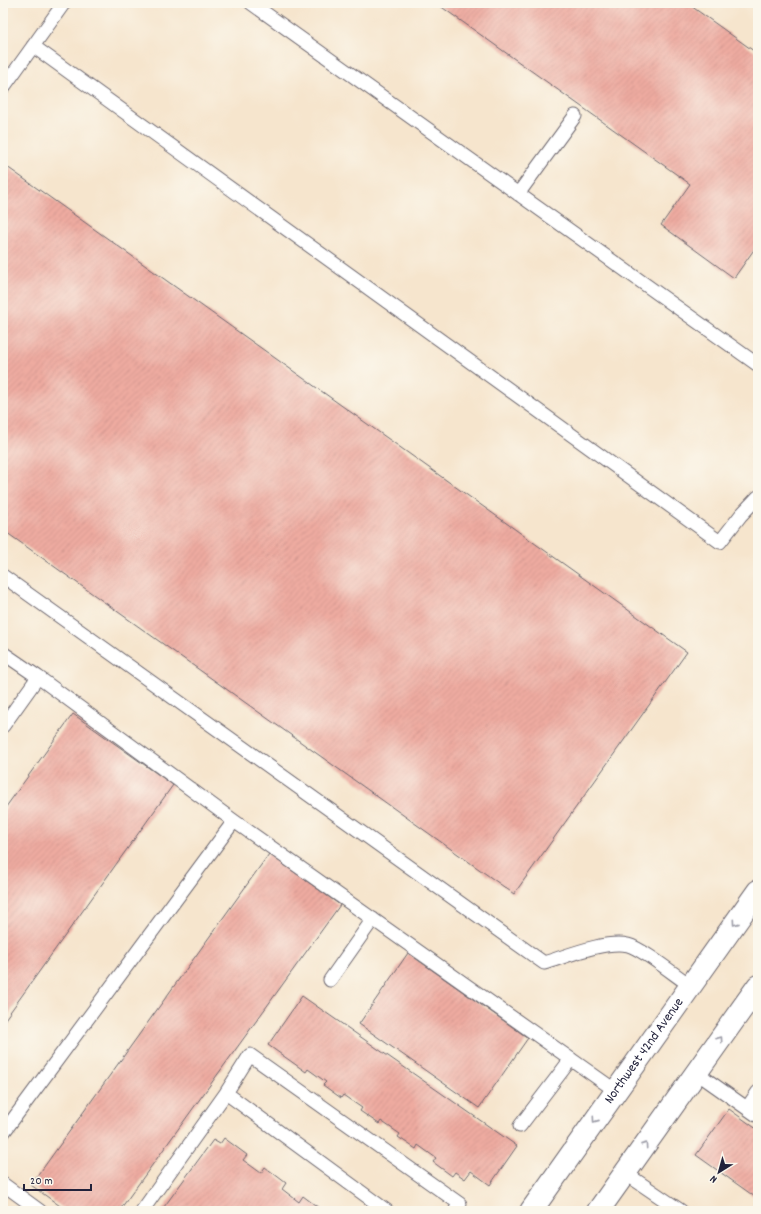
<svg xmlns="http://www.w3.org/2000/svg" width="761" height="1214" viewBox="0 0 761 1214" font-family="Dekko,sans-serif">
	<style>
		.building { fill: url(#building-hatch) }
		.lines { fill: none; stroke-linecap: round; stroke-linejoin: round }
		.service-casing { stroke: #6c666e; stroke-width: 15 }
		.secondary-casing { stroke: #6c666e; stroke-width: 24 }
		.service { stroke: #fff; stroke-width: 13 }
		.secondary { stroke: #fff; stroke-width: 22 }
		.oneway { stroke: #9c9ca7 }
		.labels { text-anchor: middle; dominant-baseline: central; stroke-width: 4; stroke-linejoin: round; paint-order: stroke }
		.street-label { font-size: 14px; fill: #22223b; stroke: #fbf7ec }
	</style>
	<defs>
		<pattern id="building-hatch" width="6" height="6" patternUnits="userSpaceOnUse"><rect width="6" height="6" fill="#eeaba0"/><path d="M-1 1l2-2M0 6l6-6M5 7l2-2" fill="none" stroke="#cc938b"/></pattern>
	</defs>
	<rect width="100%" height="100%" fill="#fbf7ec"/>
	<filter id="ink" filterUnits="userSpaceOnUse"><feTurbulence type="fractalNoise" baseFrequency=".025" numOctaves="2"/><feDisplacementMap in="SourceGraphic" scale="8" xChannelSelector="R" yChannelSelector="G"/><feConvolveMatrix kernelMatrix="1 2 1 2 8 2 1 2 1" color-interpolation-filters="sRGB"/></filter>
	<filter id="wash" filterUnits="userSpaceOnUse"><feTurbulence type="fractalNoise" baseFrequency=".012" numOctaves="4" result="noise"/><feDisplacementMap in="SourceGraphic" scale="16" xChannelSelector="R" yChannelSelector="G"/><feGaussianBlur stdDeviation="0.9" result="paint"/><feColorMatrix in="noise" values="0 0 0 0 0 0 0 0 0 0 0 0 0 0 0 0 0 1.4 0 .05"/><feComposite in="paint" operator="in"/></filter>
	<g filter="url(#wash)">
		<rect width="100%" height="100%" fill="#f6e5cd"/>
		<g id="blocks">
			<!-- building -->
			<path class="building" d="M 436,3 L 693,3 L 691,6 L 758,54 L 758,244 L 734,278 L 661,225 L 690,184 Z
				M 3,164 L 687,652 L 514,894 L 3,530 Z
				M 73,714 L 173,785 L 3,1022 L 3,811 Z
				M 269,854 L 340,905 L 119,1211 L 67,1211 L 31,1185 Z
				M 408,953 L 528,1038 L 479,1108 L 359,1024 Z
				M 302,996 L 517,1146 L 490,1185 L 471,1171 L 465,1179 L 455,1172 L 452,1176 L 433,1162 L 436,1158 L 418,1145 L 416,1149 L 398,1137 L 400,1134 L 381,1121 L 379,1124 L 360,1111 L 362,1108 L 343,1095 L 341,1098 L 323,1085 L 326,1082 L 308,1069 L 306,1072 L 268,1045 Z
				M 729,1109 L 758,1130 L 758,1199 L 696,1155 Z
				M 224,1138 L 247,1155 L 243,1160 L 261,1173 L 265,1167 L 286,1183 L 282,1189 L 299,1202 L 303,1196 L 323,1211 L 161,1211 L 213,1140 L 220,1144 Z"/>
		</g>
	</g>
	<g filter="url(#ink)">
		<use href="#blocks" fill-opacity="0" stroke="#6c666e" stroke-width="1"/>
		<g class="lines">
			<defs>
				<path id="service" d="M 251,3 L 758,365
					M 33,46 L 720,542 L 741,515 L 758,497
					M 3,88 L 64,3
					M 518,194 L 575,116
					M 3,576 L 544,963 C 567,956 605,940 628,945 C 643,949 676,976 691,986
					M 3,653 L 38,677 L 3,726
					M 38,677 L 234,821 L 616,1091
					M 330,980 L 373,919
					M 697,1073 L 758,1116
					M 226,1093 L 250,1055 L 460,1204 L 455,1211
					M 747,1108 L 758,1092
					M 520,1126 L 571,1059
					M 3,1133 L 234,821
					M 625,1173 L 681,1211
					M 3,1184 L 40,1211
					M 142,1211 L 226,1093 L 387,1211"/>
				<g id="secondary">
					<path id="s1" d="M 531,1211 L 758,891"/>
					<path d="M 598,1211 L 758,986"/>
				</g>
			</defs>
			<!-- service casing -->
			<use href="#service" class="service-casing"/>
			<!-- secondary casing -->
			<use href="#secondary" class="secondary-casing"/>
			<!-- service -->
			<use href="#service" class="service"/>
			<!-- secondary -->
			<use href="#secondary" class="secondary"/>
		</g>
		<!-- one-way arrows -->
		<defs><path id="oneway-chevron" d="M-2-3.5L2.5 0L-2 3.5" fill="none" stroke-width="1.6" stroke-linecap="round" stroke-linejoin="round"/></defs>
		<g class="oneway">
			<use href="#oneway-chevron" transform="translate(735 923) rotate(125)"/>
			<use href="#oneway-chevron" transform="translate(720 1039) rotate(-55)"/>
			<use href="#oneway-chevron" transform="translate(595 1120) rotate(125)"/>
			<use href="#oneway-chevron" transform="translate(645 1145) rotate(-55)"/>
		</g>
	</g>
	<g class="labels">
		<!-- street labels -->
		<g class="street-label">
			<text stroke="none"><textPath href="#s1" startOffset="196">Northwest 42nd Avenue</textPath></text>
		</g>
	</g>
	<!-- margin -->
	<rect width="761" height="1214" fill="none" stroke="#fbf7ec" stroke-width="16"/>
	<!-- north arrow -->
	<g transform="translate(719 1172) rotate(217)" stroke="#fbf7ec" stroke-width="3" paint-order="stroke">
	<path d="M0-3L7 15L0 10L-7 15Z" fill="#22223b"/>
	<text y="-6" font-size="11" font-weight="bold" text-anchor="middle" fill="#22223b">N</text>
	</g>
	<!-- scale -->
	<path d="M24 1184v6h67v-6" fill="none" stroke="#22223b" stroke-width="2"/>
	<text x="30" y="1184" font-size="12" fill="#22223b" stroke="#fbf7ec" stroke-width="3" paint-order="stroke">20 m</text>
</svg>
